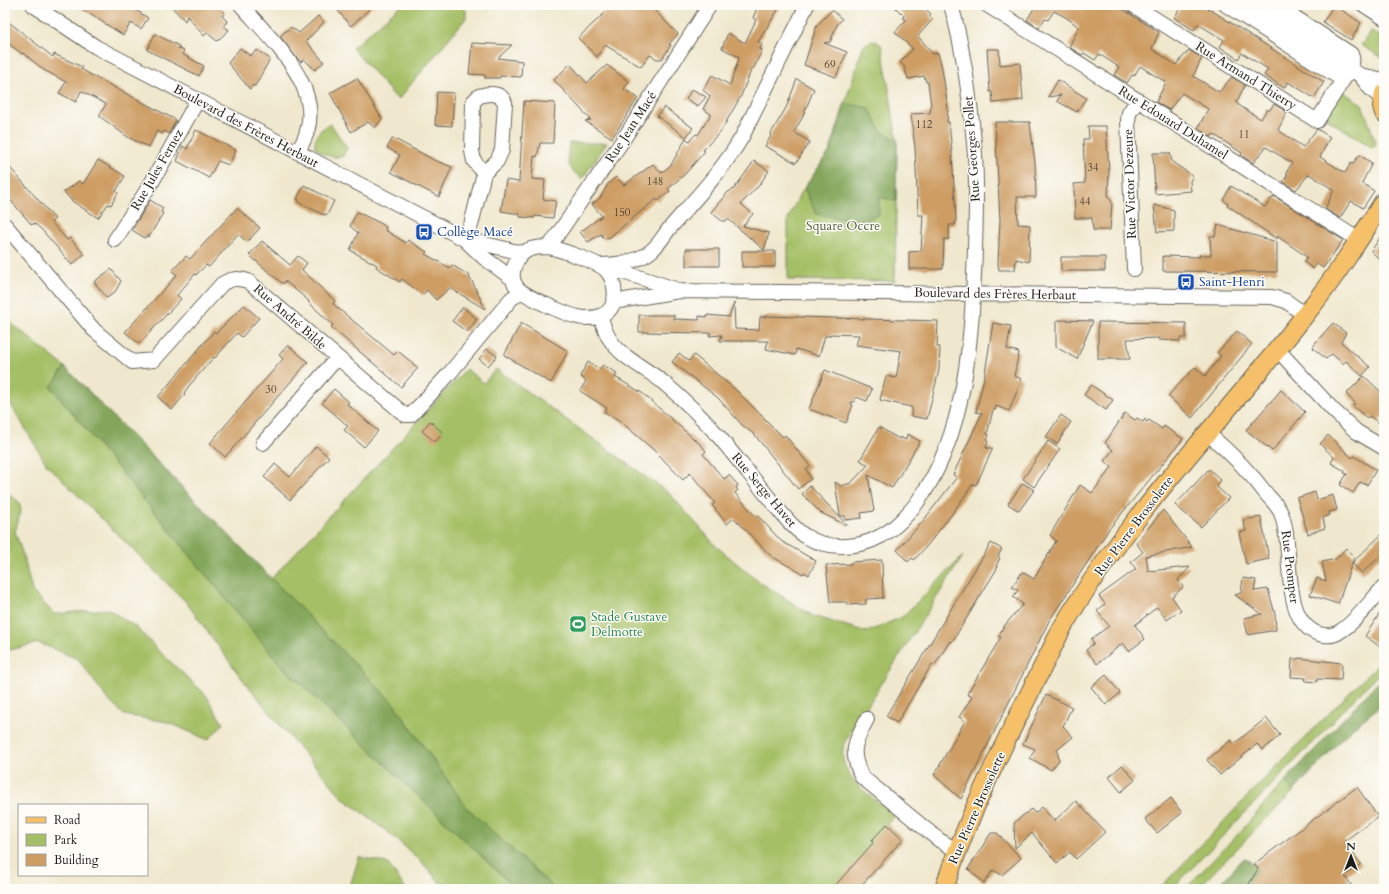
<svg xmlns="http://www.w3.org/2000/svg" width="1389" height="894" viewBox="0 0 1389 894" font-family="Cardo,serif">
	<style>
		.green { fill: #a4bf65; stroke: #606e40 }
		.forest { fill: #83a65a; stroke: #50613b }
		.building { fill: #cd9d63 }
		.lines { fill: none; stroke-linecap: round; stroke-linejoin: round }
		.minor-casing { stroke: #66635a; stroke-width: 16 }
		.major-casing { stroke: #66635a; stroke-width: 20 }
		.minor { stroke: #fff; stroke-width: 14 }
		.major { stroke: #f6c06b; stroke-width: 18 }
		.labels { text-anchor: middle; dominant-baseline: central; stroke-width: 3; stroke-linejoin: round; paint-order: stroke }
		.number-label { font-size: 11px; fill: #483c2e }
		.street-label { font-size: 13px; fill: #1c1c1c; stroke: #fdfcf7 }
		.park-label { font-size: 13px; fill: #525d39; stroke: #fdfcf7 }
		.transit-label { font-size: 13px; fill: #164399; stroke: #fdfcf7; text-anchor: start }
		.leisure-label { font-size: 13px; fill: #27864d; stroke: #fdfcf7; text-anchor: start }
	</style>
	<rect width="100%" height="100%" fill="#fdfcf7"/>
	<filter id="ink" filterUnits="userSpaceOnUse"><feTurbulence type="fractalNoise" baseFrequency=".025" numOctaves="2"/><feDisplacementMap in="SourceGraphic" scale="8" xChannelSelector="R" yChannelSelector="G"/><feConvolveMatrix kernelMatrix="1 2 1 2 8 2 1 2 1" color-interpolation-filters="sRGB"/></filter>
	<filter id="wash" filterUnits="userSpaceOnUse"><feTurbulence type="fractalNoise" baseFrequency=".012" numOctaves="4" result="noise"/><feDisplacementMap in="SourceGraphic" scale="16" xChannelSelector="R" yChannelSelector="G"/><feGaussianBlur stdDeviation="0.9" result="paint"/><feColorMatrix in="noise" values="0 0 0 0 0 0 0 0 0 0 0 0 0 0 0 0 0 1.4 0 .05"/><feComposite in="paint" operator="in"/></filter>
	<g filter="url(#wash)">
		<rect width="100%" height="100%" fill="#f0e8ce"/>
		<!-- green -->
		<path class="green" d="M 401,5 L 461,5 L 466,10 L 466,18 L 398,100 L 352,48 Z
			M 1371,31 L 1384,39 L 1384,59 L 1361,45 Z
			M 871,41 L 878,42 L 882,46 L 897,140 L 895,281 L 788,280 L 788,219 L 799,196 L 830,151 L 863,46 Z
			M 1340,90 L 1362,104 L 1376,143 L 1373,148 L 1329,120 L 1326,113 Z
			M 331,124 L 347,148 L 343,156 C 332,159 323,155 315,147 C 314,134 320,129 331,124 Z
			M 569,143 L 607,143 L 582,179 C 566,167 567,162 569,143 Z
			M 5,318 L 65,367 L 51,387 L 279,663 L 516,889 L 445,889 L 422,862 L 389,833 L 344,799 L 288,735 L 240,676 L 186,602 L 47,465 L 10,403 L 5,400 Z
			M 466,369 L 484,383 L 496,369 L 670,494 L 716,546 L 758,581 L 813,616 L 867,632 L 902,617 L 963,556 L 844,743 C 843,748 842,754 843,759 C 848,784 877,800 895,816 L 887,824 L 903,839 L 858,889 L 555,889 L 467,808 L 394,704 L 271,579 Z
			M 5,491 L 19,502 L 21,510 L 15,532 L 24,558 L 32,591 L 54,614 L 108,609 L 136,627 L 160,652 L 206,695 L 223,724 L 208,740 L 167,722 L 124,715 L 108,700 L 78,659 L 39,643 L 5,651 Z
			M 1384,658 L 1384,668 L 1172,889 L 1159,889 L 1266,777 Z
			M 1285,781 L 1293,792 L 1197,889 L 1185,889 L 1239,833 Z
			M 359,857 L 387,863 L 406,889 L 351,889 L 350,886 Z"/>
		<!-- forest -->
		<path class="forest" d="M 845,103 L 869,108 L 881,131 L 897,140 L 896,201 L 879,197 L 879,215 L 860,222 L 816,214 L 804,188 L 830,151 Z
			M 65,367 L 394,704 L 467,808 L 555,889 L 516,889 L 279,663 L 51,387 Z
			M 1384,676 L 1384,703 L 1350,730 L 1293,792 L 1285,781 Z
			M 1244,858 L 1254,864 L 1258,869 L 1246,889 L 1215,889 Z"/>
		<g id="blocks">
			<!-- building -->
			<path class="building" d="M 76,5 L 128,5 L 148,18 L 141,29 L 131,23 L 123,35 Z
				M 170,5 L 219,5 L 225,13 L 222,16 L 228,22 L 224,26 L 229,30 L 217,41 L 207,33 L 204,36 L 187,16 L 185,21 Z
				M 333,5 L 374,5 L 351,26 Z
				M 621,5 L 649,5 L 678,34 L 669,44 L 671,45 L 662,59 L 657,59 L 650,55 L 641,67 L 605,45 L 597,57 L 578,38 L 611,7 L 615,11 Z
				M 758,5 L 781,5 L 758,42 L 762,44 L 760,49 L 762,50 L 754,68 L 752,68 L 741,96 L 721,131 L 703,150 L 705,151 L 686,173 L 668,189 L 670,191 L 658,201 L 656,199 L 610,237 L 604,239 L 601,234 L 588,242 L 580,232 L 602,216 L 592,204 L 600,198 L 608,184 L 616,177 L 624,185 L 653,164 L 661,173 L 671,165 L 686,138 L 689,141 L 696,134 L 698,135 L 711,114 L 703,109 L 710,96 L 703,90 L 712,75 L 730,85 L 738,61 L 739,57 L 722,48 L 728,33 L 745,43 L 756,20 L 753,18 Z
				M 893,5 L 921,5 L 931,14 L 929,16 L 933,19 L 918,36 L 933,54 L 938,53 L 942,68 L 948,109 L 947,122 L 949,122 L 952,153 L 956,219 L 955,225 L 949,225 L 949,239 L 944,239 L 943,269 L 909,269 L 909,252 L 921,251 L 923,215 L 918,215 L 915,148 L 911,114 L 930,113 L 931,106 L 928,82 L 926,82 L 924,76 L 908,79 L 904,66 L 900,62 L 913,49 L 895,32 L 906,20 L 903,18 L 904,16 Z
				M 1036,5 L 1116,5 L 1159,32 L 1152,49 L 1176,65 L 1189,50 L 1202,58 L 1193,76 L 1219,92 L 1232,77 L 1245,85 L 1236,103 L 1249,112 L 1261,119 L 1267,109 L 1269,111 L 1274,104 L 1287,112 L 1278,130 L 1303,147 L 1317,129 L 1330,137 L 1320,157 L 1345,173 L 1351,163 L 1353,164 L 1359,155 L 1372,163 L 1362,183 L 1374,191 L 1363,208 L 1351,201 L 1340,218 L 1325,209 L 1334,190 L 1309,174 L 1296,190 L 1283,182 L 1288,174 L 1286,173 L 1292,163 L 1266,147 L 1253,163 L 1241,155 L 1242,153 L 1213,134 L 1211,137 L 1198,128 L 1208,109 L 1182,93 L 1169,110 L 1156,102 L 1166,82 L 1154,75 L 1140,66 L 1134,76 L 1132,75 L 1127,83 L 1114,75 L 1119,67 L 1099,54 L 1095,60 L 1084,53 L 1082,55 L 1069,47 L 1079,27 L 1067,18 L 1054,11 L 1048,20 L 1045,19 L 1039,28 L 1027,20 Z
				M 1182,5 L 1203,5 L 1324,82 L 1314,98 L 1288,82 L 1284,88 L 1264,75 L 1268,69 L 1242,53 L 1238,59 L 1220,47 L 1224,40 L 1198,24 L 1194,30 L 1174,18 Z
				M 1334,5 L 1361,23 L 1351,40 L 1323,22 Z
				M 832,10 L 842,19 L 837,25 L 830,42 L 824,43 L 847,52 L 836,77 L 804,65 L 817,25 Z
				M 318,16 L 324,22 L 306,41 L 324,62 L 315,70 L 304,59 L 301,62 L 296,57 L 280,36 L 291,27 L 299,33 Z
				M 5,19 L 53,57 L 54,54 L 82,67 L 81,69 L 93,76 L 176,120 L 169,134 L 164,131 L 162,134 L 157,131 L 149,147 L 129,138 L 99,116 L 106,104 L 81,91 L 76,102 L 59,93 L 66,82 L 44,70 L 23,53 L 22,54 L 5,41 Z
				M 155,34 L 179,46 L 178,48 L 184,51 L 182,54 L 204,66 L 199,76 L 147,50 Z
				M 472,43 L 512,45 L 498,58 L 522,61 L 521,77 L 500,76 L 500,78 L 485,78 L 485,75 L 469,74 Z
				M 240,48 L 250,56 L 257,50 L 270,59 L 255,86 L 253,85 L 250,89 L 228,63 Z
				M 987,49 L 999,49 L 1000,65 L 1020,63 L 1023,100 L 993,103 L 992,92 L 990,92 Z
				M 570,64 L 587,83 L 607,65 L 629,82 L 624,89 L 638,98 L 612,138 L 585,121 L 591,120 L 554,80 Z
				M 357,78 L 382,119 L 375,128 L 368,122 L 351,132 L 330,93 Z
				M 797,79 L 814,89 L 802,118 L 794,132 L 810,142 L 796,163 L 765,146 L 771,136 L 770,135 L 786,108 Z
				M 1058,80 L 1086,98 L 1077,112 L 1057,101 L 1061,95 L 1048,97 Z
				M 692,89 L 706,97 L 698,106 L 686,99 Z
				M 437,92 L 454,93 L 452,126 L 435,125 Z
				M 524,101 L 555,103 L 553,143 L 540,143 L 537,157 L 534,156 L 532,179 L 545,180 L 543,199 L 556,201 L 553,218 L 535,216 L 534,218 L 520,217 L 520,214 L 501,211 L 506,180 L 519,182 Z
				M 664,107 L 693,128 L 686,137 L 657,116 Z
				M 995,122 L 1030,122 L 1030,124 L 1035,163 L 1036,197 L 1017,197 L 1018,224 L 1030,225 L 1029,262 L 1016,259 L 1015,270 L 999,270 L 998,264 L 1000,220 Z
				M 1088,126 L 1106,126 L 1109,171 L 1108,198 L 1110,198 L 1112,203 L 1110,230 L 1093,230 L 1092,218 L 1075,218 L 1074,184 L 1085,183 L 1083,139 L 1089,139 Z
				M 196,130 L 236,150 L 229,165 L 218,161 L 209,178 L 177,161 L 183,146 L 187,149 Z
				M 393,138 L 434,160 L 452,167 L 439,197 L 391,172 L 400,155 L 387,148 Z
				M 1153,153 L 1170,153 L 1172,162 L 1193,176 L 1190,181 L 1191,191 L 1155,194 Z
				M 98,160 L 125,176 L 116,191 L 118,193 L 111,205 L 108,204 L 98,218 L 72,201 L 64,192 L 79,181 L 83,184 Z
				M 754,161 L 769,171 L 757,188 L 756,188 L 741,204 L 753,214 L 743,226 L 769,233 L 764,250 L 728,219 L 726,221 L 722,221 L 711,212 L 728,192 L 734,189 Z
				M 5,162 L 55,219 L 51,222 L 67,240 L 70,238 L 84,254 L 72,265 L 42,230 L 34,223 L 32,225 L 5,194 Z
				M 304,185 L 334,201 L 327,215 L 324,214 L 324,215 L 298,202 L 299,200 L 297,199 Z
				M 1231,186 L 1265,207 L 1274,196 L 1343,240 L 1323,268 L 1317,264 L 1313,269 L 1304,262 L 1307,257 L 1277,236 L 1277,239 L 1227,205 L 1228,204 L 1223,200 Z
				M 150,200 L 163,208 L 161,212 L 163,213 L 149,237 L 147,235 L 145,238 L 132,230 Z
				M 1154,205 L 1174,210 L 1174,231 L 1157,232 Z
				M 237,208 L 260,228 L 247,242 L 238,234 L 209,267 L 206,265 L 196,275 L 195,274 L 177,295 L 181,299 L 139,344 L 125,332 L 177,275 L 172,271 L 186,256 L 190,259 Z
				M 357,212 L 380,223 L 386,227 L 385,230 L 406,243 L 408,240 L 427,252 L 425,254 L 450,268 L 452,265 L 470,276 L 469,279 L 472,281 L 485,309 L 450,288 L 436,300 L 427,290 L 423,295 L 402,279 L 400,282 L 376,267 L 377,265 L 350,250 L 358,233 L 350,226 Z
				M 1218,225 L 1277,242 L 1277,272 L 1163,271 L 1163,256 L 1200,257 L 1199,255 L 1211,255 L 1210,236 L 1215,236 Z
				M 1384,232 L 1384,264 L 1371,251 Z
				M 262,241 L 290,265 L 298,256 L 307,263 L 302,270 L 335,301 L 333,304 L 394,355 L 398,351 L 418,368 L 401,387 L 331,327 L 333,325 L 308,302 L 309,301 L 285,281 L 283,284 L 249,255 Z
				M 686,249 L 719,249 L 719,266 L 686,266 Z
				M 742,251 L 775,251 L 775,267 L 742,267 Z
				M 1061,257 L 1105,257 L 1105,271 L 1061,271 Z
				M 111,269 L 121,281 L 115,292 L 107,298 L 94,282 Z
				M 734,303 L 735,329 L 759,330 L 760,317 L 765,317 L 765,316 L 938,321 L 937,347 L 940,347 L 939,370 L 927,419 L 911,416 L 912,409 L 911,407 L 880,400 L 886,376 L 896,378 L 901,351 L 856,345 L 859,335 L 830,334 L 830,336 L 825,336 L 819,356 L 796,349 L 795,355 L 766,349 L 768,341 L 720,341 L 722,335 L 709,336 L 711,333 L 639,332 L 639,315 L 674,315 L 674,319 L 699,320 L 699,316 L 707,317 L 707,315 L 729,317 Z
				M 244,305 L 259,318 L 242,337 L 237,333 L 215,358 L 214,357 L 188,387 L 184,393 L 185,394 L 172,410 L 158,397 L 214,331 L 216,333 Z
				M 463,307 L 477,319 L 467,332 L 452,321 Z
				M 1060,320 L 1093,321 L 1077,359 L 1056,347 L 1056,321 Z
				M 1098,322 L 1186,323 L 1186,338 L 1180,338 L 1180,341 L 1159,340 L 1159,338 L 1127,339 L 1130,359 L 1098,359 Z
				M 521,323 L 568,351 L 551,383 L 504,355 Z
				M 993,323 L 1011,326 L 1007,349 L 1019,352 L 1014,376 L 1022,379 L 1009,411 L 996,406 L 995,410 L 993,410 L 987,434 L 989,435 L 987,440 L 988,441 L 986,448 L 993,448 L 976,485 L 973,484 L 952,514 L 926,547 L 914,560 L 912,558 L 908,562 L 897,550 L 923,521 L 957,477 L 953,475 L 982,413 L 976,412 L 985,373 Z
				M 1333,323 L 1346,333 L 1341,342 L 1370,367 L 1362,376 L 1346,361 L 1343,364 L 1332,354 L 1326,359 L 1313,348 L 1315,343 Z
				M 1237,331 L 1252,344 L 1192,418 L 1168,396 L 1195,367 L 1205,376 L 1221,356 L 1217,353 Z
				M 288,345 L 308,362 L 225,457 L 210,443 L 283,359 L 279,355 Z
				M 487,349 L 497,356 L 488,366 L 479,359 Z
				M 679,353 L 689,361 L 694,355 L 737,391 L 783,437 L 785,435 L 810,466 L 806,469 L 811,479 L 798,489 L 754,434 L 742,425 L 718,398 L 672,362 Z
				M 588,362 L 600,369 L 603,365 L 617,373 L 615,377 L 642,393 L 702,446 L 706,451 L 703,454 L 724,479 L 729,475 L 738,485 L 736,488 L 738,490 L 735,493 L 755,516 L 756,515 L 761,519 L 781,541 L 816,561 L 809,575 L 804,572 L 803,574 L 771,556 L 734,518 L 727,524 L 712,505 L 715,503 L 690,473 L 683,480 L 657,453 L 619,420 L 604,412 L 607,408 L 580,391 L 586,381 L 580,376 Z
				M 825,370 L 872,389 L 867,401 L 856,397 L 854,402 L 851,402 L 851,404 L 853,405 L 846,423 L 809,409 Z
				M 1364,376 L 1384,395 L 1384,415 L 1378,422 L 1369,416 L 1367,418 L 1353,406 L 1355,403 L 1346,394 Z
				M 1091,385 L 1113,400 L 1106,410 L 1084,395 Z
				M 334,389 L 349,402 L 347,404 L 378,431 L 364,447 L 344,430 L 348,426 L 322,403 Z
				M 1281,390 L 1305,412 L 1272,451 L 1246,430 Z
				M 1125,413 L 1135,420 L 1137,418 L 1143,422 L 1145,419 L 1147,422 L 1149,420 L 1162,429 L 1164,426 L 1183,439 L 1109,529 L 1049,621 L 961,799 L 934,775 L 965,721 L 959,717 L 972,697 L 967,694 L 1001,637 L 998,636 L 1005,625 L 1023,604 L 1013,597 L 1018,590 L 1012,587 L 1022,572 L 1034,579 L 1056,541 L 1050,535 L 1080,485 L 1092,493 L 1112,467 L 1104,461 L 1113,450 L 1105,443 Z
				M 1061,415 L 1071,422 L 1057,444 L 1046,437 Z
				M 430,421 L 443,433 L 435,442 L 422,431 Z
				M 879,427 L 899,439 L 900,437 L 906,440 L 907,434 L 920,441 L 892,488 L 868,475 L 874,511 L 861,513 L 862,518 L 845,520 L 845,516 L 840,516 L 835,482 L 841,486 L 851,483 L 868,465 L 860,460 Z
				M 1328,435 L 1352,458 L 1354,456 L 1376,470 L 1367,485 L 1360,482 L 1353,493 L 1340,485 L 1347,474 L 1344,473 L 1345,471 L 1331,463 L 1334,457 L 1320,444 Z
				M 1048,441 L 1060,449 L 1034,487 L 1023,479 Z
				M 316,446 L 329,457 L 290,500 L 264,477 L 275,464 L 290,477 Z
				M 1209,469 L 1221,480 L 1217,487 L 1229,498 L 1201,527 L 1175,505 Z
				M 1023,483 L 1034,490 L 1019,511 L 1008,504 Z
				M 810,486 L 847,525 L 846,525 L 821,513 L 802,494 Z
				M 1315,492 L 1317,500 L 1333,495 L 1337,510 L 1329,512 L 1330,515 L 1323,518 L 1325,528 L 1308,534 L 1297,498 Z
				M 1163,510 L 1192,547 L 1146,556 L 1148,571 L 1190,567 L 1178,580 L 1183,587 L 1172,597 L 1181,610 L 1167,620 L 1157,607 L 1135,625 L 1145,639 L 1129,651 L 1123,643 L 1097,664 L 1086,650 L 1094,643 L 1091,639 L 1109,626 L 1097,611 L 1105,604 L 1099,596 L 1136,569 L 1131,562 L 1143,552 L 1136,543 Z
				M 1261,517 L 1269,559 L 1246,564 L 1239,533 L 1246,531 L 1243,520 Z
				M 1384,532 L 1384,553 L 1362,573 L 1352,563 Z
				M 991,543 L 1002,549 L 998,556 L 1000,558 L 996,566 L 998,567 L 952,642 L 950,641 L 934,666 L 932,664 L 897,723 L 886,716 Z
				M 1346,548 L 1354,557 L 1338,604 L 1310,595 L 1317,578 L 1326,581 L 1322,562 L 1336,559 Z
				M 882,560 L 883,598 L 866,599 L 866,604 L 847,605 L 847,602 L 830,602 L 826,565 L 851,564 L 852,562 Z
				M 1243,578 L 1256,580 L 1254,591 L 1268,589 L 1275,614 L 1276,630 L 1248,635 L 1244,618 L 1262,614 L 1235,595 L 1241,593 Z
				M 1384,607 L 1384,639 L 1379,646 L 1365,636 Z
				M 1298,658 L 1342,663 L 1341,680 L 1317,679 L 1317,682 L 1305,681 L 1306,678 L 1291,677 L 1292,659 L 1298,659 Z
				M 1106,675 L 1120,693 L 1106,705 L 1091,687 Z
				M 1046,695 L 1072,707 L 1063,726 L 1073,737 L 1057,750 L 1059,760 L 1051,770 L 1030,758 L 1035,749 L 1023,744 Z
				M 1266,718 L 1280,735 L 1263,750 L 1257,744 L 1220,775 L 1207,760 L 1231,740 L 1234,744 Z
				M 1122,765 L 1135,780 L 1121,792 L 1109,777 Z
				M 1357,787 L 1378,817 L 1344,841 L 1361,864 L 1345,876 L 1354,889 L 1246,889 L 1258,869 L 1254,864 Z
				M 1171,798 L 1182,813 L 1157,833 L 1145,819 Z
				M 1076,801 L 1105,832 L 1076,859 L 1070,852 L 1057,863 L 1032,833 L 1015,848 L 1014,823 L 1031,809 L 1035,813 L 1042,807 L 1054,821 Z
				M 887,824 L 903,839 L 858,889 L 832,889 L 873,843 L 871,841 Z
				M 991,833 L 997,833 L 1021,858 L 1002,875 L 993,870 L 984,883 L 968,869 Z"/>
		</g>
	</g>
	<g filter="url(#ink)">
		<use href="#blocks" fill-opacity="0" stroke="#66635a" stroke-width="1"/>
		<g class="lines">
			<defs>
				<path id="minor" d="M 33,5 L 96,47 L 430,221 L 464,239 L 522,253
					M 241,5 C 275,44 336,97 297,152
					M 987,5 L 1359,240
					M 1133,5 L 1317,121 L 1343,80
					M 1226,5 L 1343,80 C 1349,73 1355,63 1351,54 L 1276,5
					M 1251,5 L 1360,75 L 1370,88 L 1382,99
					M 1364,5 L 1384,18
					M 1360,75 L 1384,80
					M 5,225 L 94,330 L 132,362 L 154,360 L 222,284 C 232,278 238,278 248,281 L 405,415 L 411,415 L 449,374 L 511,299 L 521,291
					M 464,239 L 471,225 L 484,173 L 497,161 L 502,150 L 505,103 C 501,92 489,93 479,96 L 473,102 L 472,151 L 474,161 L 484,173
					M 464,239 L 483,257 L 513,279
					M 115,240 L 152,182 L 197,101
					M 549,247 L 621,143 L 710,5
					M 549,247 C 561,250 598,262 606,270 C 617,282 620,310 600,316 C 596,318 589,318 585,318 C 573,318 522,296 516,286 C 508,274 516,256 528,250 C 535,247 542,247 549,247 Z
					M 600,265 C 615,265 634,262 647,254 C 657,248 662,238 669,229 C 695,199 722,171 742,137 L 807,5
					M 605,269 L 626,273 L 675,289
					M 1134,269 L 1128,121 L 1129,113 L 1137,101
					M 613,302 L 679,291 L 1272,297 L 1286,301 L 1305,315
					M 600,316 C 603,323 605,332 609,338 C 621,358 646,368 664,383 C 684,400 704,419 721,439 C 737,459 753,478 769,498 C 780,511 790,526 805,536 C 828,550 858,549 881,536 C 896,528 906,516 916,504 C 968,435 972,332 975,249 C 976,218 977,186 975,155 C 971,105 965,53 951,5
					M 1277,349 L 1334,411 L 1357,432 L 1384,448
					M 1207,433 C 1230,452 1251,473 1268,496 C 1273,501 1278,507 1281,513 C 1295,547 1279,621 1319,634 C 1326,636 1333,636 1339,632 C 1355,623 1371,600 1384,587
					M 263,443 L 337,358
					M 867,719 C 855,742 849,751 862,777 L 939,840 L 956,850"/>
				<path id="major" d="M 1384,93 L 1382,106 L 1384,113
					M 944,889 C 973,799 1020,714 1062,628 C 1129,514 1224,419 1305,315 C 1334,279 1359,240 1384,201"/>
			</defs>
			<!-- minor casing -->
			<use href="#minor" class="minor-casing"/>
			<!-- major casing -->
			<use href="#major" class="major-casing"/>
			<!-- minor -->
			<use href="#minor" class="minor"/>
			<!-- major -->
			<use href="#major" class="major"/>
		</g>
	</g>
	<!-- icons -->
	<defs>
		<symbol id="bus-square" viewBox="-11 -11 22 22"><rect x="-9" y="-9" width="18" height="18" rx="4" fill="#1a4fb4" stroke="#fdfcf7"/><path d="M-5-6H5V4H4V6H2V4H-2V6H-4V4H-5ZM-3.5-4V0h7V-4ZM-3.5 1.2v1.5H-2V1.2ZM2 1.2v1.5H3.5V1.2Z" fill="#fff"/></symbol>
		<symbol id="stadium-square" viewBox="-11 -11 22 22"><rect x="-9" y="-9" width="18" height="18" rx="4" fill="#2e9e5b" stroke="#fdfcf7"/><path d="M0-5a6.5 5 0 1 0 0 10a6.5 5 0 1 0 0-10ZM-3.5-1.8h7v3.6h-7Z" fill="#fff"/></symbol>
	</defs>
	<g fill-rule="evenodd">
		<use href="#bus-square" x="414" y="222" width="20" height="20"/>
		<use href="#bus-square" x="1176" y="272" width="20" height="20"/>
		<use href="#stadium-square" x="568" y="614" width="20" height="20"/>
	</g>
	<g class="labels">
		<!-- number labels -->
		<g class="number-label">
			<text x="830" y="64">69</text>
			<text x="924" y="124">112</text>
			<text x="1244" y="134">11</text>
			<text x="1093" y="167">34</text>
			<text x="655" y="181">148</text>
			<text x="1085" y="201">44</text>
			<text x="622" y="212">150</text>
			<text x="271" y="389">30</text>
		</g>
		<!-- street labels -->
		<g class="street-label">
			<text transform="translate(1246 76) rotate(32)">Rue Armand Thierry</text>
			<text transform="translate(1173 123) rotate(32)">Rue Edouard Duhamel</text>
			<text transform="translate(246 126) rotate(28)">Boulevard des Frères Herbaut</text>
			<text transform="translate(631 127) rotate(-57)">Rue Jean Macé</text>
			<text transform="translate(972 149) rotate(-94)">Rue Georges Pollet</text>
			<text transform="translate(157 170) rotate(-60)">Rue Jules Fernez</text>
			<text transform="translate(1130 184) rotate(-92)">Rue Victor Dezeure</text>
			<text transform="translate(995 294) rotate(1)">Boulevard des Frères Herbaut</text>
			<text transform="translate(290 317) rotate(41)">Rue André Bilde</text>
			<text transform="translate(764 490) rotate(50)">Rue Serge Havet</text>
			<text transform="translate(1134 526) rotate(-53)">Rue Pierre Brossolette</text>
			<text transform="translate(1290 567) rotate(83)">Rue Promper</text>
			<text transform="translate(977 808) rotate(-66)">Rue Pierre Brossolette</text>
		</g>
		<!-- park labels -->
		<g class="park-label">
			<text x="843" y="226">Square Occre</text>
		</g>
		<!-- transit labels -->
		<g class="transit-label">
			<text x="437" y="232">Collège Macé</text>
			<text x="1199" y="282">Saint-Henri</text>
		</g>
		<!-- leisure labels -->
		<g class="leisure-label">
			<text x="591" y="617">Stade Gustave<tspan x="591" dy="15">Delmotte</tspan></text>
		</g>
	</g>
	<!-- margin -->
	<rect width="1389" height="894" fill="none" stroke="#fdfcf7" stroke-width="20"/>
	<!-- legend -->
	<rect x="18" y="804" width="130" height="72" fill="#fdfcf7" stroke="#a3a29f"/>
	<rect x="26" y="817" width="20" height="6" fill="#f6c06b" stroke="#a3a29f"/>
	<text x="54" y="824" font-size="12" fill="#1c1c1c">Road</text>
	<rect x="26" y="834" width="20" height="12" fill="#a4bf65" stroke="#a3a29f"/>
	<text x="54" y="844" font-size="12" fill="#1c1c1c">Park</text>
	<rect x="26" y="854" width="20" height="12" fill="#cd9d63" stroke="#a3a29f"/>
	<text x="54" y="864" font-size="12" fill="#1c1c1c">Building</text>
	<!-- north arrow -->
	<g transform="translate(1351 856)" stroke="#fdfcf7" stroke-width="3" paint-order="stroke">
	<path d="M0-3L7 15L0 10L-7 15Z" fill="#1c1c1c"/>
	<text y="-6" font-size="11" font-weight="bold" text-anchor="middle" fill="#1c1c1c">N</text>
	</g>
</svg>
